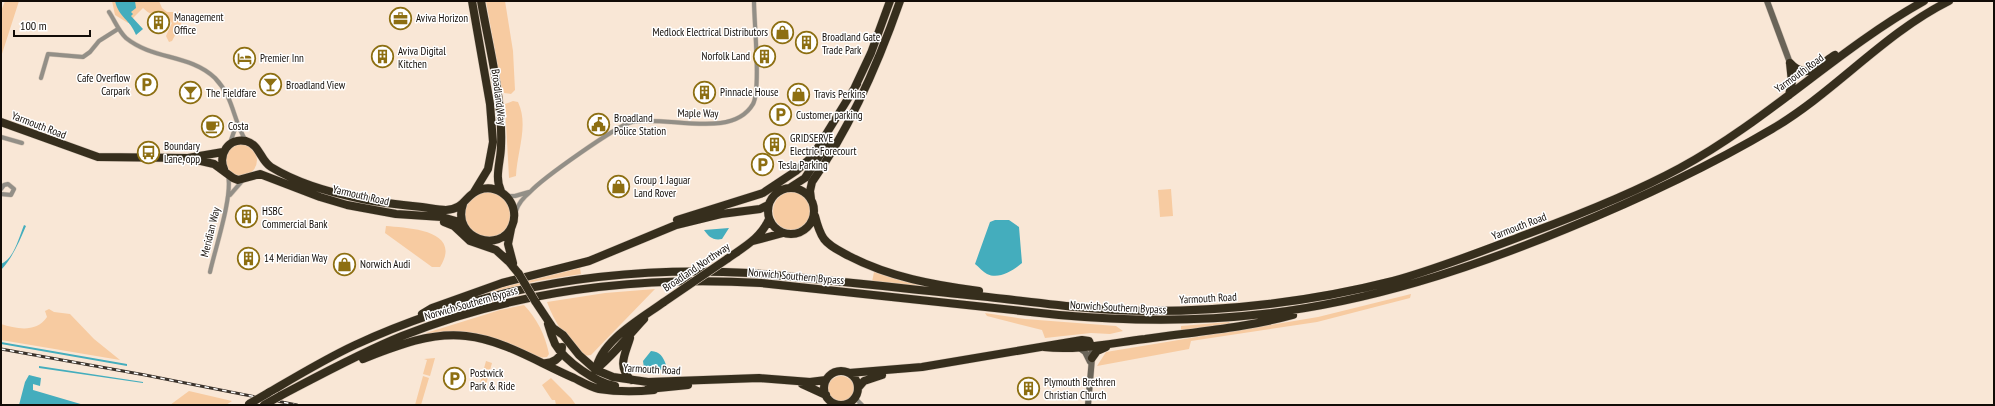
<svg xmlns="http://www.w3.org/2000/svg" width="1995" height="406" viewBox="0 0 1995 406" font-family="'PT Sans Narrow',sans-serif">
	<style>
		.green { fill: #f7cba1 }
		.water { fill: #44adbd }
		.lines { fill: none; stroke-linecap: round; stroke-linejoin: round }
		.street-casing { stroke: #d4c4b5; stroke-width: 5 }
		.secondary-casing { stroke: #d4c4b5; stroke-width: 7 }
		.highway-casing { stroke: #d4c4b5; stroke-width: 9 }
		.street { stroke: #938f87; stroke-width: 4 }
		.secondary { stroke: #6a6458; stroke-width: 6 }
		.highway { stroke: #362e1d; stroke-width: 8 }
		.rail-casing { stroke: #3a322b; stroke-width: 3 }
		.rail { stroke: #fff; stroke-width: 1.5; stroke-dasharray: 4.5; stroke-linecap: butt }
		.highway-bridge-casing { stroke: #d4c4b5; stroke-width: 9; stroke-linecap: butt }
		.highway-bridge { stroke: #362e1d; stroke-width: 8 }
		.labels { text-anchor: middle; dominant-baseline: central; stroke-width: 3; stroke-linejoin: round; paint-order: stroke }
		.poi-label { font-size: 11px; fill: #120c07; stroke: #fff; text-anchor: start }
		.street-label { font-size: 11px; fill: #120c07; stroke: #fff }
	</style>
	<rect width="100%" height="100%" fill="#f9e7d6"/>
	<!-- green -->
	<path class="green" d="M 5,1 L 19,1 L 1,57 L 1,11 Z
		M 112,1 L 159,1 L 162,8 L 167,12 L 182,12 L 181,24 L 172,41 L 169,42 L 166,36 L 172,23 C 163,13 155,20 143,8 L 128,23 L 115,15 Z
		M 486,1 L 505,1 L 513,51 L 515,90 L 511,94 L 504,93 L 502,89 Z
		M 513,101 L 518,102 C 529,125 517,152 516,176 L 509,178 L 505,104 Z
		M225 160a16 16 0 1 1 32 0a16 16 0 1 1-32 0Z
		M 1171,189 L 1173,216 L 1160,217 L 1158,190 Z
		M773 211a19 19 0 1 1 38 0a19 19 0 1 1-38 0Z
		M465 215a23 23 0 1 1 46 0a23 23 0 1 1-46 0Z
		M 386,226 C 409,228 463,230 440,267 L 432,267 L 385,233 Z
		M 580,268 L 581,274 L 537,281 L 484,294 L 484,292 Z
		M 874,272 L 902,281 L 947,290 L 872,282 Z
		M 655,289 L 591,355 L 584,356 C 568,342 554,322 547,302 L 605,293 Z
		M 1411,294 L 1410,298 L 1317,322 L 1191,341 L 1189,349 L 1097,366 L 1106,352 L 1318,317 Z
		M 524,305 C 537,319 545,334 549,354 L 547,357 C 531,360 517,345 501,342 L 427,336 L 426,333 L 500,310 Z
		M 49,309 L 54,312 L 70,314 L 94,339 L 120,360 L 1,340 L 1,324 C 17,329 36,333 47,317 L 45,311 Z
		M 985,313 L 1025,319 L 1116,326 L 1123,331 L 1110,334 L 1091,333 L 1045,338 L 1042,330 L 987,316 Z
		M 1229,322 L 1231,324 L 1181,333 L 1181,326 Z
		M 435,358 L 430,376 L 423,374 L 427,360 L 424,359 Z
		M 486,361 L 492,363 L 484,392 L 478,390 Z
		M 423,376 L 429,378 L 421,405 L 415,405 Z
		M828 389a13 13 0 1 1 26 0a13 13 0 1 1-26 0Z
		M 551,378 L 571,398 L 576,405 L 556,405 L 555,400 L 552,400 L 542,385 Z
		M 189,391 L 232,401 L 226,405 L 170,405 Z"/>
	<!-- water -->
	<path class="water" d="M 115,1 L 135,1 L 136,8 L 131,12 L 133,14 L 131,16 L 143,29 L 136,35 C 130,19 119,18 115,1 Z
		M 995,220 L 1009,220 L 1019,227 L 1022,263 C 1014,270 999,280 987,274 C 983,272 979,267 975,264 L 990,222 Z
		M 24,225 L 26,226 C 19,242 13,257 1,270 L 1,264 C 14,259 19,237 24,225 Z
		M 729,228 L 722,239 C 713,241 708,236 704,230 Z
		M 1,342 L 127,364 L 127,366 L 1,344 Z
		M 651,351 C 660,352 663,356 666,365 L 662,370 L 644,368 L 643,361 Z
		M 39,366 L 143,382 L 143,383 L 39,368 Z
		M 29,375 L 41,378 L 40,386 L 33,384 L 33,390 L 84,405 L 19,405 L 25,382 Z"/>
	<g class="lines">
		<defs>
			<path id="street" d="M 109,12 C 115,21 118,30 126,38 C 153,60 190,54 215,78 C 235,99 232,119 246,141
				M 41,78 L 48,54 L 83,57 L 90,52 L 99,41 L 118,29
				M 1,137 L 22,143
				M 230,143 L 237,123
				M 1,189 L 4,185 L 8,184 L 14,189 L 11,195 L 1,194
				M 230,195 L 243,180
				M 507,196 L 515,196 L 529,192
				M 516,211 C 518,204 524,197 530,192 C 543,178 616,126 632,122 C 667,115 732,140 753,104 C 761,89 754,22 754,1
				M 210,272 C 215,249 233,196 228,175
				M 855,398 L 862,405"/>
			<path id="secondary" d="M 1767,1 L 1790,63
				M 1078,347 L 1085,352 L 1090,362
				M 1088,405 L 1092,358 L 1091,346"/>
			<path id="highway" d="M 472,1 L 490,104 L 493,142 L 488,169 L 474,192
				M 481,1 C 489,47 503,99 501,146 C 501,161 494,177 501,191
				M 1790,63 C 1806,81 1819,65 1835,55
				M 855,87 L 871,53 L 890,1
				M 1789,95 L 1792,82 L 1790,63
				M 1,122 L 98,157 L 188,158 L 223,152
				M 188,158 L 214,164 L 233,178 L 238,180 L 260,174 L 320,197 L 347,205 L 396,214 L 442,217 L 456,221 L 464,227
				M 224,169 C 218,155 228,137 246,141 C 260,145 260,160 271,167 C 297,183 332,193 362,199 C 382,203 402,205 422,207 C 430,208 438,210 446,210 C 465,209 465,195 479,190 C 501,182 521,205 512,226 C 501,254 451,239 463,204
				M 791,187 L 805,178 L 829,141
				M768 211a23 23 0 1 1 46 0a23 23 0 1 1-46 0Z
				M 811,199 L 810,191 L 812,182 C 851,127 878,64 900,1
				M 815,216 C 817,224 819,232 824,239 C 830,247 840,251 849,256 C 889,277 934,285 979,291
				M 677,220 L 763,193 L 796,171 L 812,157 L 857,84
				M 444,222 L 454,226 L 470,241 L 496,250 L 508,261
				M 511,229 L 508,244 L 513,263
				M 753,241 L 783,233
				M 505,257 L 519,274
				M 727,259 C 744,247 761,238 769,219
				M 535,301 L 553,328 L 563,335 L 579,355 L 596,370 L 613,377 L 648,382 L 759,378 L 810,382 L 826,380
				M 422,314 L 432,308 L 502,283 L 589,261 L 676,225 L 721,214 L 760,209 L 768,205
				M 548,324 C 550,331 552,337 555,344 C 565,361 596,383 615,386
				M 630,338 C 625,355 617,366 631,380
				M 1044,347 C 1077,351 1112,343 1145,339 C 1193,332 1245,328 1293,315
				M 1092,358 L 1097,351 L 1106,347
				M 363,359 C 396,346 430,332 466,336 C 504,340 539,363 574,378 C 582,382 590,387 599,389 C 617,392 635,392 654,390
				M 542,363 C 552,364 562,359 562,347
				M 595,370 C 613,356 628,336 644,319
				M 596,370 C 600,341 642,318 664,302
				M824 388a17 17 0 1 1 34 0a17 17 0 1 1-34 0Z
				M 849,373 L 922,367 L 1082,340 L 1089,341 L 1091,346
				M 802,384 L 826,395
				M 858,388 L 864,381 L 882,375
				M 648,389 L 688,385
				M 268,393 C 297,376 325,359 355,345 C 481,287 612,265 750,273 C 829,280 908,289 988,297 C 1042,303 1096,311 1150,311 C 1233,311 1314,301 1393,281 C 1440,268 1485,250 1530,233 C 1581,214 1632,194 1680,168 C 1767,121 1838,49 1924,1
				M 280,396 C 320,375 360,353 402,336 C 517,290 638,276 761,283 L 1059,315 C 1127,321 1195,322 1263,314 C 1369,302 1469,269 1566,229 C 1637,200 1706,168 1772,129 C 1835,92 1883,34 1949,1"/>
		</defs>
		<!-- street casing -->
		<use href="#street" class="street-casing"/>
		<!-- secondary casing -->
		<use href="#secondary" class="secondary-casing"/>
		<!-- highway casing -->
		<use href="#highway" class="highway-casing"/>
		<!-- street -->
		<use href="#street" class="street"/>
		<!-- secondary -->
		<use href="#secondary" class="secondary"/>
		<!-- highway -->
		<use href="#highway" class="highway"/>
		<defs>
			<path id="rail" d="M 1,349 L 145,375 L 297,405"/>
		</defs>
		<!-- rail casing -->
		<use href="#rail" class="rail-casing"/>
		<!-- rail -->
		<use href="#rail" class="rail"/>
		<defs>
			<path id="highway-bridge" d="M 519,274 L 535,301
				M 664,302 L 727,259
				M 249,404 L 268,393
				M 264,405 L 280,396"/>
		</defs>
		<!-- highway-bridge casing -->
		<use href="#highway-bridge" class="highway-bridge-casing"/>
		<!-- highway-bridge -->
		<use href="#highway-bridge" class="highway-bridge"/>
	</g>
	<!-- icons -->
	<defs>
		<symbol id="office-ring" viewBox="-11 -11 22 22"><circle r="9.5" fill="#fff" stroke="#8d6f12" stroke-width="1.5"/><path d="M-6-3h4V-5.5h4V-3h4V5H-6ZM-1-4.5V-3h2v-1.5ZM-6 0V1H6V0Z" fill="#8d6f12"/></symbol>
		<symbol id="building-ring" viewBox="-11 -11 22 22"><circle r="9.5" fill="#fff" stroke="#8d6f12" stroke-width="1.5"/><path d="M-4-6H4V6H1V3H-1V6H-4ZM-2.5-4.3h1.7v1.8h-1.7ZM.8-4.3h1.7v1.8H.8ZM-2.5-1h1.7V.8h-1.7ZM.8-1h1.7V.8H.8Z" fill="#8d6f12"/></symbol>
		<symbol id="shop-ring" viewBox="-11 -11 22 22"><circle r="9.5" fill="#fff" stroke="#8d6f12" stroke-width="1.5"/><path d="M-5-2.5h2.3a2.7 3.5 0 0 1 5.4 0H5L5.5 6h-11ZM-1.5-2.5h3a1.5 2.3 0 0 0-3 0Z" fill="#8d6f12"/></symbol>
		<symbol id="hotel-ring" viewBox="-11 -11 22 22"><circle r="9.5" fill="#fff" stroke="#8d6f12" stroke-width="1.5"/><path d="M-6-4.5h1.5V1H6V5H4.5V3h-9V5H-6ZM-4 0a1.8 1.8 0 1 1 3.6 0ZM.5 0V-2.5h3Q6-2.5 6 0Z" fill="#8d6f12"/></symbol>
		<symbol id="parking-ring" viewBox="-11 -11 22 22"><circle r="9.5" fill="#fff" stroke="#8d6f12" stroke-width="1.5"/><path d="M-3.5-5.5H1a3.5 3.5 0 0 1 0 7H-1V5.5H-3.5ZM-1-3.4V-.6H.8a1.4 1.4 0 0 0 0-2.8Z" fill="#8d6f12"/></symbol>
		<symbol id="bar-ring" viewBox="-11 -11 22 22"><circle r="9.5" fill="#fff" stroke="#8d6f12" stroke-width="1.5"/><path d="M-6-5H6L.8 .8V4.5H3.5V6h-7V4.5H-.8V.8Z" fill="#8d6f12"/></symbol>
		<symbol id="civic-ring" viewBox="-11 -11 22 22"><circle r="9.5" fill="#fff" stroke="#8d6f12" stroke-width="1.5"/><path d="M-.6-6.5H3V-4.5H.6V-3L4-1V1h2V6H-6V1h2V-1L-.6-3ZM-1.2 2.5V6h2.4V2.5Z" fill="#8d6f12"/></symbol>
		<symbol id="cafe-ring" viewBox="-11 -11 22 22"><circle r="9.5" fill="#fff" stroke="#8d6f12" stroke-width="1.5"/><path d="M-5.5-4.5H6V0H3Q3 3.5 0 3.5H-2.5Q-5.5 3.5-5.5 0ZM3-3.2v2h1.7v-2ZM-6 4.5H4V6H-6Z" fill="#8d6f12"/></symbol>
		<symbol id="bus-ring" viewBox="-11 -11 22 22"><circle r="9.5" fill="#fff" stroke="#8d6f12" stroke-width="1.5"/><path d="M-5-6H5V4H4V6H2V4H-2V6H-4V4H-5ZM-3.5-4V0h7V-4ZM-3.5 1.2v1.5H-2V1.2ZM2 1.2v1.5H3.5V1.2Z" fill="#8d6f12"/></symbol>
	</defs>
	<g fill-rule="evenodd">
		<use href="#office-ring" x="388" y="6" width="25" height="25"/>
		<use href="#building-ring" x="146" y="10" width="25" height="25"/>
		<use href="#shop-ring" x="770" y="20" width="25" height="25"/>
		<use href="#building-ring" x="794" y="30" width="25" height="25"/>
		<use href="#building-ring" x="752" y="44" width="25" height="25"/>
		<use href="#building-ring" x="370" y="44" width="25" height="25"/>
		<use href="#hotel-ring" x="232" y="46" width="25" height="25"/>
		<use href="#parking-ring" x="134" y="72" width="25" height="25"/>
		<use href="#bar-ring" x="258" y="72" width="25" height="25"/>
		<use href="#building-ring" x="692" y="80" width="25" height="25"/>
		<use href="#bar-ring" x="178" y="80" width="25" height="25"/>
		<use href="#shop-ring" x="786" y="82" width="25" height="25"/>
		<use href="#parking-ring" x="768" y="102" width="25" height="25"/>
		<use href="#civic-ring" x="586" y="112" width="25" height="25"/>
		<use href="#cafe-ring" x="200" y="114" width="25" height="25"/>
		<use href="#building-ring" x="762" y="132" width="25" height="25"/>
		<use href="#bus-ring" x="136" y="140" width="25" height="25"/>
		<use href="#parking-ring" x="750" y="152" width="25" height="25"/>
		<use href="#shop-ring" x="606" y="174" width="25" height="25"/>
		<use href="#building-ring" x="234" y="204" width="25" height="25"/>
		<use href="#building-ring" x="236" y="246" width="25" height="25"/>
		<use href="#shop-ring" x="332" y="252" width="25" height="25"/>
		<use href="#parking-ring" x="442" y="366" width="25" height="25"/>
		<use href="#building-ring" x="1016" y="376" width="25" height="25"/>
	</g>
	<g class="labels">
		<!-- poi labels -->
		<g class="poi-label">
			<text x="174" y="17">Management<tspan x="174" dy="13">Office</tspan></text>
			<text x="416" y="18">Aviva Horizon</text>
			<text x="768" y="32" text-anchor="end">Medlock Electrical Distributors</text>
			<text x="822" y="37">Broadland Gate<tspan x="822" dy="13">Trade Park</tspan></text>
			<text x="398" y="51">Aviva Digital<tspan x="398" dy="13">Kitchen</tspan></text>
			<text x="750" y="56" text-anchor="end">Norfolk Land</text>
			<text x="260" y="58">Premier Inn</text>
			<text x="130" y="78" text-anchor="end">Cafe Overflow<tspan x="130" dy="13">Carpark</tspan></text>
			<text x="286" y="85">Broadland View</text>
			<text x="720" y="92">Pinnacle House</text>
			<text x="206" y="93">The Fieldfare</text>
			<text x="814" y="94">Travis Perkins</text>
			<text x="796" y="115">Customer parking</text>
			<text x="614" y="118">Broadland<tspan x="614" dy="13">Police Station</tspan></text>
			<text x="228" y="126">Costa</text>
			<text x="790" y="138">GRIDSERVE<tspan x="790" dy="13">Electric Forecourt</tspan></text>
			<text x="164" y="146">Boundary<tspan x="164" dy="13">Lane, opp</tspan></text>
			<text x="778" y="165">Tesla Parking</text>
			<text x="634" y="180">Group 1 Jaguar<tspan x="634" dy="13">Land Rover</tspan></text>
			<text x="262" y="211">HSBC<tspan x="262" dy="13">Commercial Bank</tspan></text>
			<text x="264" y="258">14 Meridian Way</text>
			<text x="360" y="264">Norwich Audi</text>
			<text x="470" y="373">Postwick<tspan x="470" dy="13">Park &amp; Ride</tspan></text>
			<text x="1044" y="382">Plymouth Brethren<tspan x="1044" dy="13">Christian Church</tspan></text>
		</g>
		<!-- street labels -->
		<g class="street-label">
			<text transform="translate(1799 73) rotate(-36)">Yarmouth Road</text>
			<text transform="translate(499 97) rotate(83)">Broadland Way</text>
			<text transform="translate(698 113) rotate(1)">Maple Way</text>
			<text transform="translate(39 125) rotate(21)">Yarmouth Road</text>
			<text transform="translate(361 195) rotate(13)">Yarmouth Road</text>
			<text transform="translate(1519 226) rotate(-21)">Yarmouth Road</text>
			<text transform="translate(210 232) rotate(-76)">Meridian Way</text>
			<text transform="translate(696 267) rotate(-34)">Broadland Northway</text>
			<text transform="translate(796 276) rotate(5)">Norwich Southern Bypass</text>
			<text transform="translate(1208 298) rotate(-3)">Yarmouth Road</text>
			<text transform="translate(471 303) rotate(-16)">Norwich Southern Bypass</text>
			<text transform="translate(1118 307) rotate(3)">Norwich Southern Bypass</text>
			<text transform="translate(652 369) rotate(3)">Yarmouth Road</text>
		</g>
	</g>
	<!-- border -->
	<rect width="1995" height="406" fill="none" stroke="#120c07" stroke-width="4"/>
	<!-- scale -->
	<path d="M14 30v6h76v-6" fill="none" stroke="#120c07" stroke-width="2"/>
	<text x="20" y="30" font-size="12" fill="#120c07" stroke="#ffffff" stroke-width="3" paint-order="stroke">100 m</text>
</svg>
